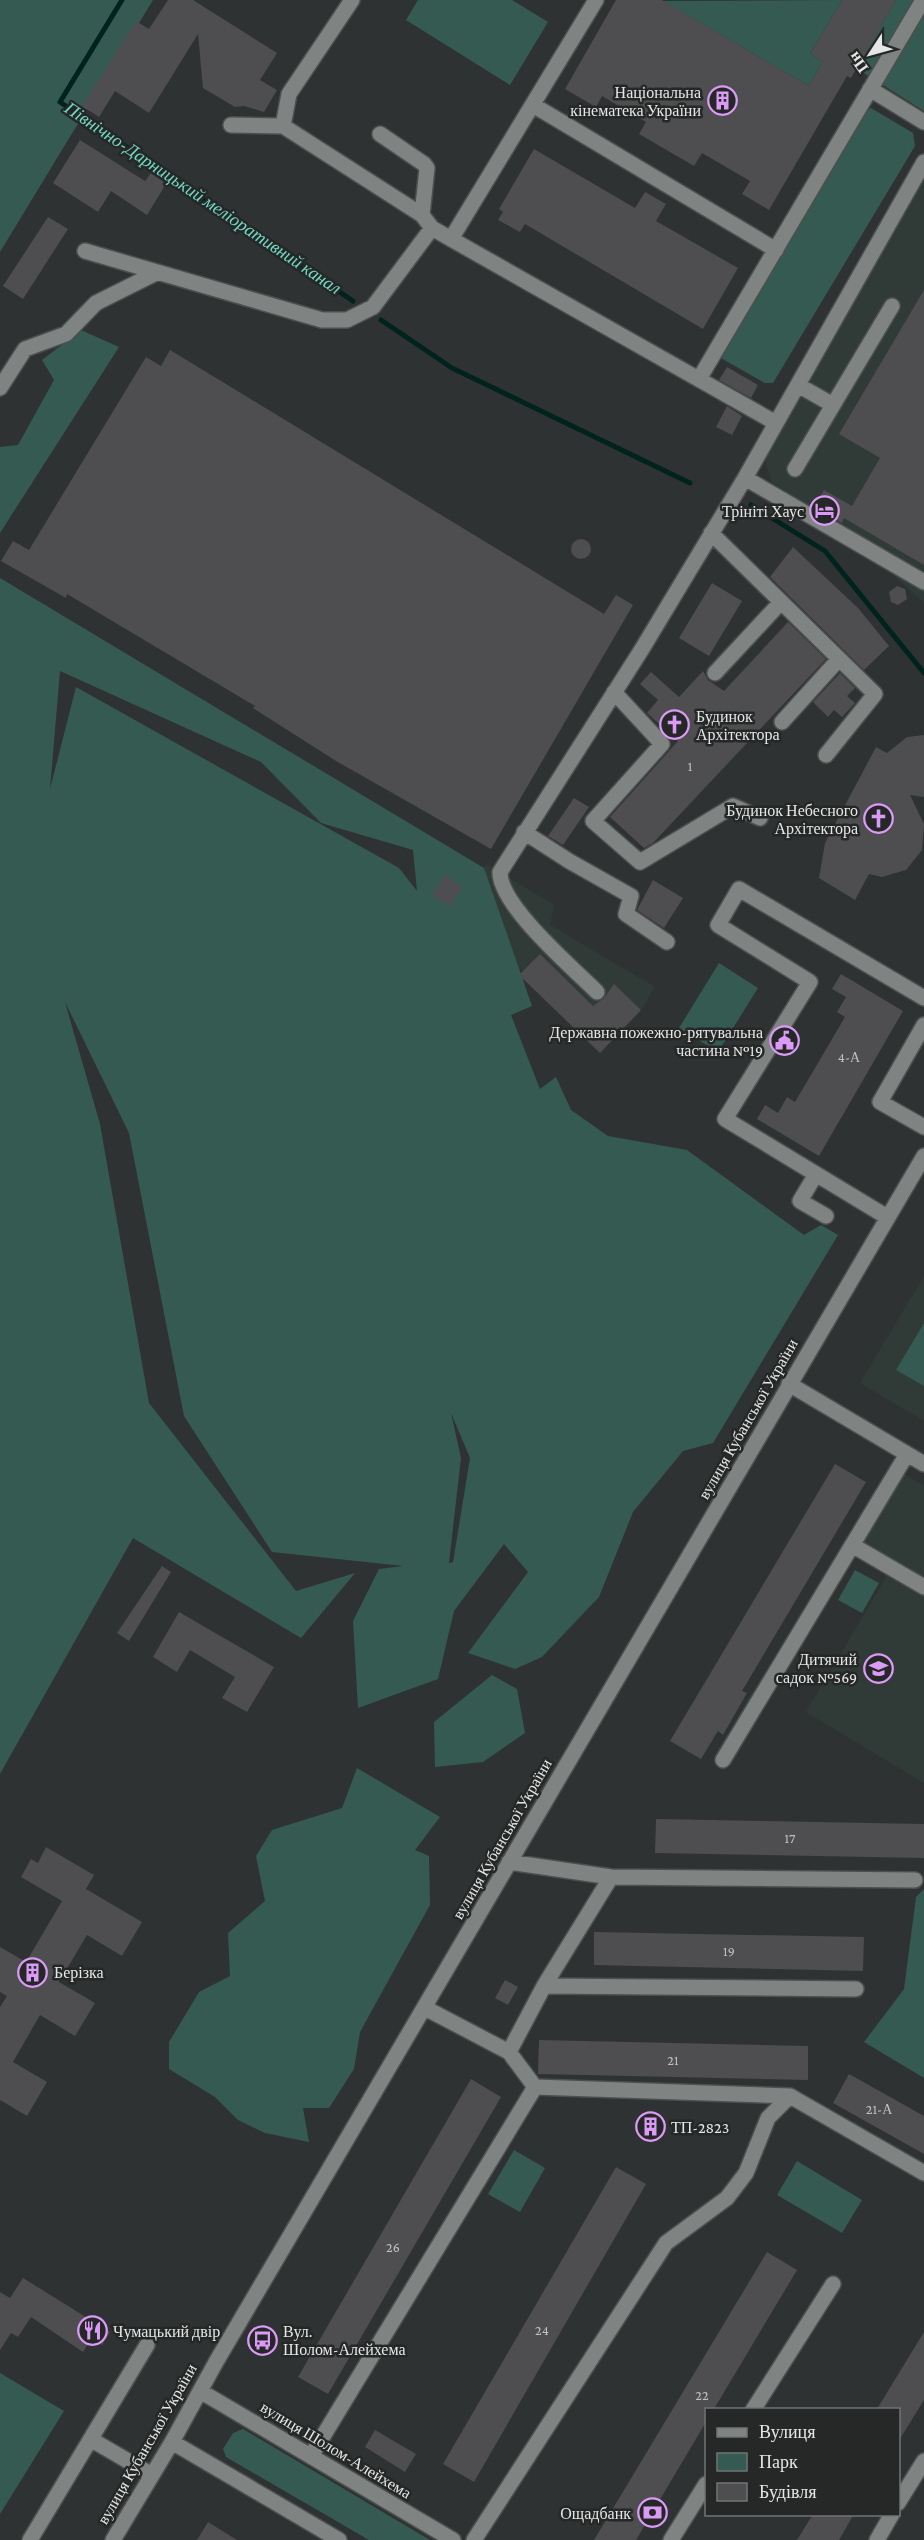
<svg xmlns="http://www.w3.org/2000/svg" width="924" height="2540" viewBox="0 0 924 2540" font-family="'Crimson Pro',serif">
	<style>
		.built { fill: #303b38 }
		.green { fill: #355a52; fill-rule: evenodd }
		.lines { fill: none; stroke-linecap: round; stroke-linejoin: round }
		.stream { stroke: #00231d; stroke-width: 5 }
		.building { fill: #4e4d4f }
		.minor-casing { stroke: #4d4f4f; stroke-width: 18 }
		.minor { stroke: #7f8382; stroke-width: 15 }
		.labels { text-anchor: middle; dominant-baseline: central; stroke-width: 5; stroke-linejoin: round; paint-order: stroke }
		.number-label { font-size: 14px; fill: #bfc0c1 }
		.poi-label { font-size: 16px; fill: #e5e7e7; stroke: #262828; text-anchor: end }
		.street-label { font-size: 16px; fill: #e5e7e7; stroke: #262828 }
		.water-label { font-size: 18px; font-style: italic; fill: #71d8c4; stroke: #262828 }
	</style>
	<rect width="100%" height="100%" fill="#2f3232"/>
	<!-- built -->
	<path class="built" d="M 924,178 L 924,603 L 840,526 L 772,482 L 766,465 L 767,450 Z
		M 486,864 L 554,905 L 550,925 L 655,987 L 641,1010 L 600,1053 L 519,975 L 523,971 L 504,963 L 451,917 Z
		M 924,1276 L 924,1421 L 860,1383 Z
		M 904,1474 L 924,1486 L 924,1783 L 806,1712 L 887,1576 L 855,1556 Z"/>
	<!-- green -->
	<path class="green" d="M 0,0 L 153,0 L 0,252 Z
		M 418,0 L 512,0 L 548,22 L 510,85 L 406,20 Z
		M 842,0 L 810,54 L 823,61 L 809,86 L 663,1 Z
		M 896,0 L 924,0 L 924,111 L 856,68 Z
		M 871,108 L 913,133 L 915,146 L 773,383 L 765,383 L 719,357 L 862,113 Z
		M 81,330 L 119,347 L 0,533 L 0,447 L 18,445 L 54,380 L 42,360 Z
		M 0,578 L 484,868 L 532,1006 L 511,1015 L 540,1089 L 556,1077 L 571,1110 L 608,1136 L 687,1150 L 804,1235 L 821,1225 L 838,1235 L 713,1443 L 683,1451 L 633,1512 L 599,1597 L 542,1657 L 515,1669 L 468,1653 L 528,1572 L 504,1544 L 454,1611 L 438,1679 L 358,1708 L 353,1621 L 379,1569 L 403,1566 L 272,1552 L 184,1416 L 129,1133 L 65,1002 L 100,1124 L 149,1403 L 296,1591 L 355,1573 L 301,1638 L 133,1538 L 0,1774 ZM 60,671 L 261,762 L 321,823 L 413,850 L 417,891 L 399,868 L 76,687 L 50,789 ZM 451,1413 L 470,1458 L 453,1562 L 449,1563 L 461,1458 Z
		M 719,963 L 758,988 L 718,1052 L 679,1028 Z
		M 924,1323 L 924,1386 L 896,1370 Z
		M 855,1570 L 879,1583 L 862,1613 L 838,1600 Z
		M 492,1675 L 517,1689 L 525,1733 L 483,1762 L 435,1767 L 434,1722 Z
		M 357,1768 L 440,1817 L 415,1850 L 429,1856 L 430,1905 L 360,2032 L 354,2069 L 329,2108 L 303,2108 L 309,2142 L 265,2133 L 238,2120 L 215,2097 L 169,2069 L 169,2042 L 199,1992 L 230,1976 L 228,1933 L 265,1901 L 256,1856 L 272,1830 L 342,1808 Z
		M 924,1889 L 924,2078 L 864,2042 L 904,1989 L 916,1897 Z
		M 514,2150 L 545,2168 L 520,2212 L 488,2194 Z
		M 797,2161 L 862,2200 L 842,2233 L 777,2195 Z
		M 0,2373 L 64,2411 L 0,2514 Z
		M 243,2429 L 430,2540 L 369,2540 L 226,2457 L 223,2449 L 233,2433 Z"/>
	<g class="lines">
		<!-- stream -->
		<path class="stream" d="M 122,0 L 60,102 L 353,301
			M 381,320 L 452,368 L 690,483
			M 751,505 L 825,551 L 924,673"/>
	</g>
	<!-- building -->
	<path class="building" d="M 168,0 L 193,0 L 277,53 L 260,80 L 277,90 L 264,112 L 244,106 L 235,107 L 203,88 L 198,34 L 149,113 L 115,91 L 99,117 L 82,106 L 136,21 L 149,29 Z
		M 616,0 L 662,0 L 809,86 L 823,61 L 810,54 L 842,0 L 896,0 L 851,78 L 847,76 L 769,210 L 742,194 L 750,181 L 702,153 L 694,166 L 639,134 L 646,122 L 602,96 L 596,107 L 565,89 Z
		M 80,140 L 145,181 L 154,169 L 169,179 L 147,215 L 111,191 L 98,212 L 53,183 Z
		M 534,149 L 635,208 L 645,192 L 666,204 L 656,221 L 738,268 L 703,329 L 525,224 L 520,232 L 498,220 L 503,212 L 499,209 Z
		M 48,217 L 68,229 L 23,299 L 3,286 Z
		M 924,290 L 924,565 L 844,518 L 842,523 L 814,507 L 824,490 L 852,506 L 880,458 L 839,434 Z
		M 170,350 L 604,614 L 616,595 L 633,605 L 491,849 L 336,761 L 253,708 L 255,706 L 67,594 L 66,598 L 1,561 L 13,541 L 29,550 L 146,357 L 161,366 Z
		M 727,367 L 758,385 L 751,398 L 719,380 Z
		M 727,406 L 742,416 L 732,435 L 716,427 Z
		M571 549a10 10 0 1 1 20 0a10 10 0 1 1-20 0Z
		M 793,547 L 858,608 L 889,646 L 864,670 L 770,577 Z
		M 712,583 L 742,601 L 709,656 L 679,638 Z
		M 897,586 L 905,589 L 907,599 L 898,605 L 891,602 L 889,592 Z
		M 788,622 L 826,659 L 653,843 L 644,848 L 610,817 L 678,741 L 647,713 L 658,700 L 640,684 L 651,672 L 679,697 L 703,671 L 708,680 L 724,691 Z
		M 840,673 L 855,688 L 847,696 L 855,703 L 842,717 L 834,710 L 828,717 L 813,702 Z
		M 924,735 L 924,797 L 910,795 L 924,824 L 922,850 L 906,870 L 882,877 L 869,874 L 855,900 L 819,878 L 825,843 L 876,747 L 887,753 L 907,737 Z
		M 574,798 L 589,807 L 563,845 L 548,836 Z
		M 445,875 L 462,887 L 450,906 L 432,895 Z
		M 653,880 L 683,898 L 664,928 L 637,910 Z
		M 540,954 L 593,1006 L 604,998 L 614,984 L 641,1010 L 600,1053 L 519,975 Z
		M 841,974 L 903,1011 L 819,1156 L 757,1119 L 765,1105 L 778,1113 L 787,1097 L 795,1102 L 845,1017 L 837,1012 L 846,997 L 832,989 Z
		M 835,1464 L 866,1482 L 742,1691 L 747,1693 L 723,1735 L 718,1731 L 701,1759 L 670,1741 Z
		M 162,1566 L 171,1572 L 129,1641 L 117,1633 Z
		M 179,1612 L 274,1667 L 247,1712 L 222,1698 L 235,1677 L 190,1650 L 177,1672 L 153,1657 Z
		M 656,1819 L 924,1824 L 924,1858 L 655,1853 Z
		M 46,1847 L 94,1875 L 86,1889 L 142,1922 L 122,1956 L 87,1935 L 59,1982 L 95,2003 L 75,2036 L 40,2015 L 13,2062 L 47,2082 L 27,2116 L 0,2100 L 0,2007 L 7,1996 L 0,1992 L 0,1947 L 26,1962 L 62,1901 L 21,1877 L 31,1859 L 38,1863 Z
		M 594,1932 L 864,1937 L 863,1971 L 594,1965 Z
		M 505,1980 L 518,1987 L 508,2005 L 495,1998 Z
		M 539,2040 L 808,2046 L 808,2080 L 538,2074 Z
		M 849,2074 L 924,2116 L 924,2154 L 833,2103 Z
		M 471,2079 L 501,2097 L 328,2394 L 298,2377 Z
		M 642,2116 L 659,2117 L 658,2138 L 641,2137 Z
		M 616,2167 L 646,2184 L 474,2482 L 443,2464 Z
		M 767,2252 L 797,2270 L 714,2409 L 706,2409 L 706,2422 L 652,2513 L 636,2540 L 594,2540 Z
		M 23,2278 L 110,2332 L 102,2345 L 91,2339 L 83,2352 L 31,2317 L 18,2337 L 11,2333 L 0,2350 L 0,2292 L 10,2298 Z
		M 924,2332 L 924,2400 L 898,2442 L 898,2409 L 877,2409 Z
		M 375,2430 L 416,2454 L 405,2472 L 365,2447 Z
		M 813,2514 L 854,2514 L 839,2540 L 797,2540 Z
		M 208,2522 L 237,2540 L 197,2540 Z"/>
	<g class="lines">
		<defs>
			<path id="minor" d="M 596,0 L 451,239 L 776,423
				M 870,89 L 924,122
				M 533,105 L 776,250
				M 231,125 L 283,126 L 422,215 L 432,228 L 451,239
				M 283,126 L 289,94 L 352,0
				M 380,134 L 424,164 L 427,168 L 422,215
				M 85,251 L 322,320 L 347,320 L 373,307 L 432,228
				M 699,379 L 923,0
				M 798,385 L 833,405
				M 0,388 L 25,349 L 66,334 L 96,303 L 158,272
				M 795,469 L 892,306
				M 745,478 L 924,582
				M 711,533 L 875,694 L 826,755
				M 715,673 L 781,602
				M 614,692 L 662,744 L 593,821 L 640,862 L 733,806 L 760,818
				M 782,722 L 839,659
				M 524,832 L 569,861 L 631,896 L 626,914 L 667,942
				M 597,992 C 573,968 499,905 500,872 L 642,649 L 745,478 L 924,162
				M 924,1025 L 880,1102 L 924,1127
				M 816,1174 L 800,1201 L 826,1216
				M 887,1217 L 725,1119 L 810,982 L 718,925 L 739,889 L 924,998
				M 789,1384 L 924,1464
				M 852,1545 L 924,1587
				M 723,1760 L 907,1454
				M 509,1862 L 611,1877 L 915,1880
				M 544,1986 L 611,1877
				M 425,2008 L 509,2052 L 535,2087 L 790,2096 L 924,2173
				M 509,2052 L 544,1986 L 856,1989
				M 200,2391 L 453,2540
				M 753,2410 L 833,2284
				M 92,2440 L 152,2475
				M 172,2442 L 339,2540
				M 311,2456 L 535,2087
				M 898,2503 L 924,2461
				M 30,2540 L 147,2345
				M 113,2540 L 172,2442 L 216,2362 L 924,1156
				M 474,2540 L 666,2243 L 727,2198 L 746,2173 L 768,2118 L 790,2096
				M 671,2540 L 706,2484
				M 877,2540 L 892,2514"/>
		</defs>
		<!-- minor casing -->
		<use href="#minor" class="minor-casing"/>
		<!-- minor -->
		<use href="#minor" class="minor"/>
	</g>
	<!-- icons -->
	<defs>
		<symbol id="building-ring" viewBox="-11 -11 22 22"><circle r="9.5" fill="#262828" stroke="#da9af6" stroke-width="1.5"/><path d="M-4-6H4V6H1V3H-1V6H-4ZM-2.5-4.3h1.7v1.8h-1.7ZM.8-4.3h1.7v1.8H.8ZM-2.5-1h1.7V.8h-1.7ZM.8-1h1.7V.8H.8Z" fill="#da9af6"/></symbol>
		<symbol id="hotel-ring" viewBox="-11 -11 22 22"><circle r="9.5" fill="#262828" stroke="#da9af6" stroke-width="1.5"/><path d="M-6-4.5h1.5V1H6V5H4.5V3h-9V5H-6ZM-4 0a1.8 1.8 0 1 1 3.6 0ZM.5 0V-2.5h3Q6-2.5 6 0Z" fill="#da9af6"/></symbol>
		<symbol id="church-ring" viewBox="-11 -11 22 22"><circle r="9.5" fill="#262828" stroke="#da9af6" stroke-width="1.5"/><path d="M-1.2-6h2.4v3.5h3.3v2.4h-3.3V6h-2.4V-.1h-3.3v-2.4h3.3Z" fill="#da9af6"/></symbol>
		<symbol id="civic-ring" viewBox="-11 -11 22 22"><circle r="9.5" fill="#262828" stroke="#da9af6" stroke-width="1.5"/><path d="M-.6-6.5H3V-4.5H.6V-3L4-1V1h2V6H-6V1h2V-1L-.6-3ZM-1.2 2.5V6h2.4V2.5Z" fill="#da9af6"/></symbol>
		<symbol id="school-ring" viewBox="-11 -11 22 22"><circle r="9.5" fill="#262828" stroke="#da9af6" stroke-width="1.5"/><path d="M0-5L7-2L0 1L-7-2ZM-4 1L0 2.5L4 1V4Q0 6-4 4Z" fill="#da9af6"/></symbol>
		<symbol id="restaurant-ring" viewBox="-11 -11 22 22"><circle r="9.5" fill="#262828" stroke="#da9af6" stroke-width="1.5"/><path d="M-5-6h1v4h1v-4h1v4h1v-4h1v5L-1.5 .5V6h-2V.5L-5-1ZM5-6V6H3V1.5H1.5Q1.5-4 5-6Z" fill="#da9af6"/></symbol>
		<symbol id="bus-ring" viewBox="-11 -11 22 22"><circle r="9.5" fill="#262828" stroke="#da9af6" stroke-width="1.5"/><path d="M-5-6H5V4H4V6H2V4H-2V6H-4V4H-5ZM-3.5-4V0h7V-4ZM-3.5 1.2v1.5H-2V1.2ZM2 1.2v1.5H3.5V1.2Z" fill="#da9af6"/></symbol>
		<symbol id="bank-ring" viewBox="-11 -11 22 22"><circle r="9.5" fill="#262828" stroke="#da9af6" stroke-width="1.5"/><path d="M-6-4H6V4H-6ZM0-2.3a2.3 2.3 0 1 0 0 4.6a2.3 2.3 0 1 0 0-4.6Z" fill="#da9af6"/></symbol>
	</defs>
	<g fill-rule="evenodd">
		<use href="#building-ring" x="706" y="84" width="33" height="33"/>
		<use href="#hotel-ring" x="808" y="494" width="33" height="33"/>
		<use href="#church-ring" x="658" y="708" width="33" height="33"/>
		<use href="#church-ring" x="862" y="802" width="33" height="33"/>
		<use href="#civic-ring" x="768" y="1024" width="33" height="33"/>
		<use href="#school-ring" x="862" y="1652" width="33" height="33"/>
		<use href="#building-ring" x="16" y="1956" width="33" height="33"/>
		<use href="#building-ring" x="634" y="2110" width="33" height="33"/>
		<use href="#restaurant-ring" x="76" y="2314" width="33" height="33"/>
		<use href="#bus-ring" x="246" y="2324" width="33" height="33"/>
		<use href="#bank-ring" x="636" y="2496" width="33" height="33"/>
	</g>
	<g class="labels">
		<!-- number labels -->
		<g class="number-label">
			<text x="690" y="766">1</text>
			<text x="849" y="1057">4-А</text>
			<text x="790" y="1838">17</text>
			<text x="729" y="1951">19</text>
			<text x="673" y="2060">21</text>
			<text x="879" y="2109">21-А</text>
			<text x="393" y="2247">26</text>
			<text x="542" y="2330">24</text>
			<text x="702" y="2395">22</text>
		</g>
		<!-- poi labels -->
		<g class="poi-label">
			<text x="701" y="92">Національна<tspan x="701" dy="18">кінематека України</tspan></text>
			<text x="804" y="511">Трініті Хаус</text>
			<text x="696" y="716" text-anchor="start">Будинок<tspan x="696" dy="18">Архітектора</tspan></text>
			<text x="858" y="810">Будинок Небесного<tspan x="858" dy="18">Архітектора</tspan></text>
			<text x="763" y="1032">Державна пожежно-рятувальна<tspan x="763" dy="18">частина №19</tspan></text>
			<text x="857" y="1659">Дитячий<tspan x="857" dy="18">садок №569</tspan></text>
			<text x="54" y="1972" text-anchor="start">Берізка</text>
			<text x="671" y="2127" text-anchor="start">ТП-2823</text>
			<text x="113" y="2331" text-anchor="start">Чумацький двір</text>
			<text x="283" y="2331" text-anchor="start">Вул.<tspan x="283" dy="18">Шолом-Алейхема</tspan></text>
			<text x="631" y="2513">Ощадбанк</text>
		</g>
		<!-- street labels -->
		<g class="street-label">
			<text transform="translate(748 1419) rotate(-60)">вулиця Кубанської України</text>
			<text transform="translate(502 1839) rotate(-60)">вулиця Кубанської України</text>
			<text transform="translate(147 2444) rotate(-60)">вулиця Кубанської України</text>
			<text transform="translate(336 2450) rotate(31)">вулиця Шолом-Алейхема</text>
		</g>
		<!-- water labels -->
		<g class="water-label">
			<text transform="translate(203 198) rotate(34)">Північно-Дарницький меліоративний канал</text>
		</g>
	</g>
	<!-- legend -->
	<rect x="705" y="2408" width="195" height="108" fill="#262828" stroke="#727474" stroke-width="1.5"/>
	<rect x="717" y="2428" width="30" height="9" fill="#7f8382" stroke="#727474" stroke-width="1.5"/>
	<text x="759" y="2438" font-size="18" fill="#e5e7e7">Вулиця</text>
	<rect x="717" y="2453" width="30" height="18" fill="#355a52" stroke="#727474" stroke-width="1.5"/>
	<text x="759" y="2468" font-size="18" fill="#e5e7e7">Парк</text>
	<rect x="717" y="2483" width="30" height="18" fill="#4e4d4f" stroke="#727474" stroke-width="1.5"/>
	<text x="759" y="2498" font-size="18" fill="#e5e7e7">Будівля</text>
	<!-- north arrow -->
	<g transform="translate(870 54) rotate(234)" stroke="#262828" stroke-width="4.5" paint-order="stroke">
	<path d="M0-4.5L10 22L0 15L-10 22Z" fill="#e5e7e7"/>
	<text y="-9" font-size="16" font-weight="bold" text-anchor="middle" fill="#e5e7e7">Пн</text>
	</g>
</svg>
